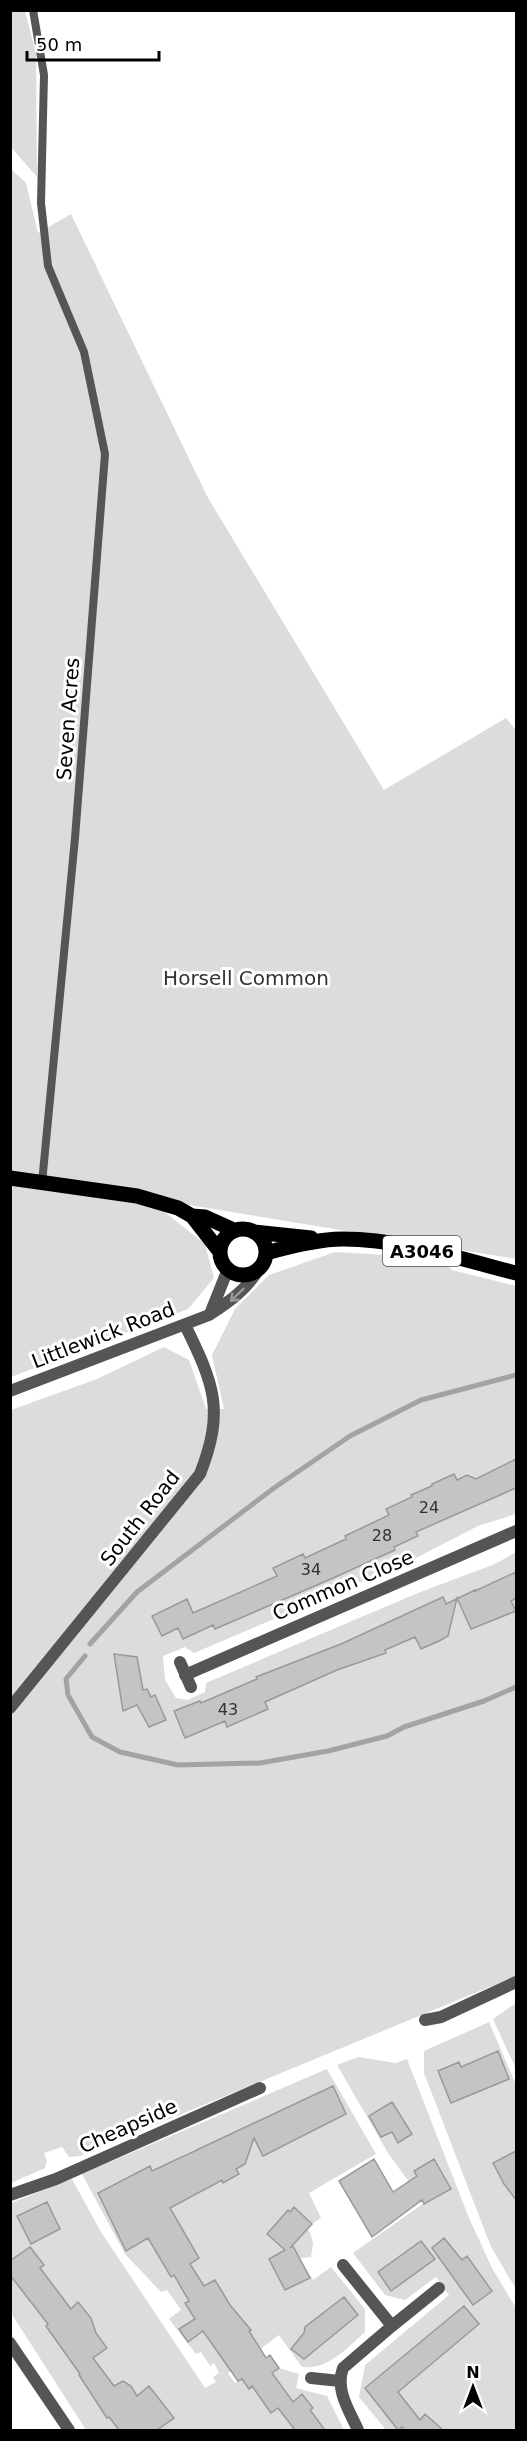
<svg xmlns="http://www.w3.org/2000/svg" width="527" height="2441" viewBox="0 0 527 2441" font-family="'DejaVu Sans',sans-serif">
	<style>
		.green { fill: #dcdcdc; fill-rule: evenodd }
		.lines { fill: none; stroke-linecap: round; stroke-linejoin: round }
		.stream { stroke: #a3a3a3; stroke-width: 5 }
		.building { fill: #c4c4c4; stroke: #999; stroke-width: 1.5 }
		.service { stroke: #555; stroke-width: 8 }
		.minor { stroke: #555; stroke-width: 12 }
		.tertiary { stroke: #555; stroke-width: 12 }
		.primary { stroke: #000; stroke-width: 15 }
		.oneway { stroke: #999 }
		.labels { text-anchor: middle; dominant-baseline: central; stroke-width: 6; stroke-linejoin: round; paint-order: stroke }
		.number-label { font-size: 16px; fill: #313131 }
		.shield { fill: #fff; stroke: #4c4c4c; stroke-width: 1.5 }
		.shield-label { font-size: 18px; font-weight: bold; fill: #000 }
		.street-label { font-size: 20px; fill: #000; stroke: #fff }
		.park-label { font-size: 20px; fill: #333; stroke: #fff }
	</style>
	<rect width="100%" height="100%" fill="#fff"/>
	<!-- green -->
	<path class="green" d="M 11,10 L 25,11 L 36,54 L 37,177 L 11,147 Z
		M 10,168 L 26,183 L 38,233 L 71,214 L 207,496 L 384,790 L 506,718 L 516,730 L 516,1259 L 189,1205 L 161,1209 L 205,1244 L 214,1278 L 188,1309 L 11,1377 Z
		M 335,1252 L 387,1255 L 448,1265 L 452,1270 L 516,1286 L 516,1514 L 478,1526 L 408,1562 L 194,1653 L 185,1647 L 163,1656 L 165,1680 L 176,1698 L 188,1700 L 205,1692 L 206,1683 L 418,1593 L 495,1564 L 516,1552 L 516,1976 L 80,2156 L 69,2157 L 62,2147 L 44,2153 L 47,2161 L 45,2168 L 11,2183 L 11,1410 L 97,1379 L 164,1347 L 189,1360 L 206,1409 L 224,1409 L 212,1355 L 235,1309 L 269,1275 Z
		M 516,2003 L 516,2069 L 493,2019 Z
		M 489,2022 L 516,2085 L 516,2289 L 491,2247 L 424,2073 L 424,2051 Z
		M 358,2057 L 396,2063 L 407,2059 L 469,2218 L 492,2268 L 516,2308 L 516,2430 L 386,2430 L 359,2397 L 365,2365 L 449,2295 L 436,2277 L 405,2300 L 385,2295 L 353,2253 L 424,2203 L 388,2153 L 337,2065 Z
		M 327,2069 L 376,2154 L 309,2193 L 321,2218 L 312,2224 L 294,2208 L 290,2212 L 288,2210 L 268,2234 L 280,2246 L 307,2229 L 310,2232 L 313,2243 L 311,2257 L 299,2258 L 313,2280 L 331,2267 L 365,2309 L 365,2332 C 346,2349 328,2370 302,2367 L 279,2335 L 228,2373 L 235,2383 L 242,2379 L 249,2389 L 279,2368 L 299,2374 L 296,2388 L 327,2396 L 344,2430 L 86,2430 L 11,2313 L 11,2203 L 72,2179 L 101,2232 L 205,2388 L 216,2382 L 213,2377 L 219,2373 L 214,2363 L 210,2366 L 201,2352 L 196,2354 L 169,2319 L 181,2310 L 167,2290 L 161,2292 L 125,2254 L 82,2174 ZM 195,2149 L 211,2179 L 198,2186 L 201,2192 L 190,2197 L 171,2162 Z"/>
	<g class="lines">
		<!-- stream -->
		<path class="stream" d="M 90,1644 L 137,1592 L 274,1488 L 350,1436 L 421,1400 L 516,1375
			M 85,1656 L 66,1679 L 68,1695 L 92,1737 L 120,1752 L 178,1765 L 260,1763 L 328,1751 L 387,1736 L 404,1727 L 484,1701 L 516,1687"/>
	</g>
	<!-- building -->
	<path class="building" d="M 516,1459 L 516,1488 L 416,1532 L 418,1536 L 394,1547 L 395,1550 L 331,1579 L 215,1629 L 213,1625 L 183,1639 L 178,1628 L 162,1636 L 152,1616 L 187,1599 L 193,1613 L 277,1576 L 273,1568 L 303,1554 L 305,1558 L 346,1539 L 345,1536 L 389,1515 L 386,1509 L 412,1497 L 411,1495 L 432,1486 L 432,1484 L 454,1474 L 457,1480 L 467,1475 L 476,1479 Z
		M 516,1572 L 516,1598 L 511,1601 L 516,1611 L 471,1629 L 457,1598 L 448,1636 L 439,1641 L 421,1649 L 415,1637 L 385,1650 L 386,1653 L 337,1670 L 265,1702 L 268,1709 L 227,1727 L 225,1721 L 185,1738 L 174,1711 L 200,1701 L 201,1703 L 257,1679 L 256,1677 L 341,1644 L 443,1597 L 446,1604 L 475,1590 L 475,1591 Z
		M 114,1654 L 137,1657 L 143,1690 L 147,1689 L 151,1697 L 155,1695 L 166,1720 L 149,1727 L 137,1705 L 123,1711 Z
		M 498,2051 L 509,2079 L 451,2103 L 438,2071 L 459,2062 L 461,2067 Z
		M 333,2086 L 346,2114 L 263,2156 L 254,2138 L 245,2164 L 236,2169 L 239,2174 L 223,2183 L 222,2180 L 170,2208 L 199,2258 L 190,2264 L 204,2286 L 215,2280 L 230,2305 L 251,2330 L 249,2331 L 266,2358 L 270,2355 L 279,2368 L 272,2373 L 293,2402 L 302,2394 L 313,2408 L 310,2410 L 325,2430 L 295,2430 L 278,2408 L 271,2413 L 252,2386 L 249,2389 L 242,2379 L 238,2381 L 203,2331 L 188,2342 L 179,2329 L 195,2319 L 185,2303 L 189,2301 L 174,2275 L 171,2277 L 148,2238 L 126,2251 L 98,2193 L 150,2166 L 152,2171 Z
		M 392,2102 L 412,2134 L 398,2143 L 392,2132 L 381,2137 L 369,2116 Z
		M 516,2151 L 516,2200 L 504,2184 L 493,2163 Z
		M 374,2159 L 393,2192 L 417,2176 L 414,2171 L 434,2159 L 451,2189 L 424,2204 L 422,2200 L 372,2237 L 339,2181 Z
		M 47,2202 L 60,2229 L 31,2244 L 17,2216 Z
		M 294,2207 L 312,2224 L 290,2248 L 293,2246 L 310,2278 L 285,2290 L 269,2259 L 285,2250 L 267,2234 L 288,2210 L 290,2212 Z
		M 444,2238 L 462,2260 L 467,2256 L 492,2291 L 473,2305 L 432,2248 Z
		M 421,2241 L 435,2259 L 391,2291 L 378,2272 Z
		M 30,2247 L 44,2265 L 40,2268 L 71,2309 L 78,2302 L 91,2318 L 96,2333 L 107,2348 L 93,2358 L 114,2386 L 123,2381 L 131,2386 L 137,2396 L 149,2386 L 174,2418 L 157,2430 L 119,2430 L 109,2417 L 107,2418 L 79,2375 L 80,2374 L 46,2326 L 48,2324 L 10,2275 L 10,2261 Z
		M 344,2297 L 358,2315 L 304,2359 L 291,2349 L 304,2333 L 305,2327 Z
		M 464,2306 L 479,2324 L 398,2392 L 420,2420 L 425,2414 L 443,2430 L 405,2430 L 402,2427 L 398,2430 L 365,2388 Z"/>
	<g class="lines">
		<!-- service -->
		<path class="service" d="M 33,10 L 44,75 L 41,203 L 48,266 L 84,352 L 105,454 L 75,838 L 42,1183"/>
		<!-- minor -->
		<path class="minor" d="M 180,1662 L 191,1687
			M 185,1675 L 516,1531
			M 10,1708 L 200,1474 C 225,1410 214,1384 185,1325
			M 425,2020 L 441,2017 L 516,1982
			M 10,2195 L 56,2179 L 260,2088
			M 343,2265 L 392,2326 L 343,2368 C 335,2390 349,2410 358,2430
			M 392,2326 L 439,2288
			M 10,2343 L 69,2430
			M 311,2378 L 340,2381"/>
		<!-- tertiary -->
		<path class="tertiary" d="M 210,1314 L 228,1269
			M 10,1391 L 209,1315 C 229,1302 247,1289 259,1269"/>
		<!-- primary -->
		<path class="primary" d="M 10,1178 L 137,1196 L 178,1208 L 192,1216 L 205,1217 L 234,1230
			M 192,1216 L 220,1252
			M220 1252a23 23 0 1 1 46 0a23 23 0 1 1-46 0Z
			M 254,1232 L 311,1238
			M 266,1253 C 291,1246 318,1239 343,1239 C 401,1239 461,1259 516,1273"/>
	</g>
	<!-- one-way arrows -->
	<defs><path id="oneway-shaft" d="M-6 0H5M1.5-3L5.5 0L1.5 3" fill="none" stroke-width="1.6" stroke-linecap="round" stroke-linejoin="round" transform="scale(1.5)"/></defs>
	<use class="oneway" href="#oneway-shaft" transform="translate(237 1295) rotate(136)"/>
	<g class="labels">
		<!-- number labels -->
		<g class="number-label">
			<text x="429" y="1507">24</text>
			<text x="382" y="1535">28</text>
			<text x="311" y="1569">34</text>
			<text x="228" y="1709">43</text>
		</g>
		<!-- shield labels -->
		<rect class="shield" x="383" y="1236" width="78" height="30" rx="4.5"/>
		<g class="shield-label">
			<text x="422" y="1251">A3046</text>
		</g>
		<!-- street labels -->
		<g class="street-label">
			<text transform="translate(68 719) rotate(-86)">Seven Acres</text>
			<text transform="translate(103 1335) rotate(-21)">Littlewick Road</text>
			<text transform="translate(140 1518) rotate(-52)">South Road</text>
			<text transform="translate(343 1585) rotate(-23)">Common Close</text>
			<text transform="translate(128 2126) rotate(-24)">Cheapside</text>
		</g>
		<!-- park labels -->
		<g class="park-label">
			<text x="246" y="978">Horsell Common</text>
		</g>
	</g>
	<!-- border -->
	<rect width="527" height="2441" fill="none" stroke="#000000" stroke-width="24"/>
	<!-- north arrow -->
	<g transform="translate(473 2387)" stroke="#ffffff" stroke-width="4.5" paint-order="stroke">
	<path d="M0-4.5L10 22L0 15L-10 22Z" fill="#000000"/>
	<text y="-9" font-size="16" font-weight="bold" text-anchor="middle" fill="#000000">N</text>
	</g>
	<!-- scale -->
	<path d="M27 51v9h132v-9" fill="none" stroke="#000000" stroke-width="3"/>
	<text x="36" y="51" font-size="18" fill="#000000" stroke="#ffffff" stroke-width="4.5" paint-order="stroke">50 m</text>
</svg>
